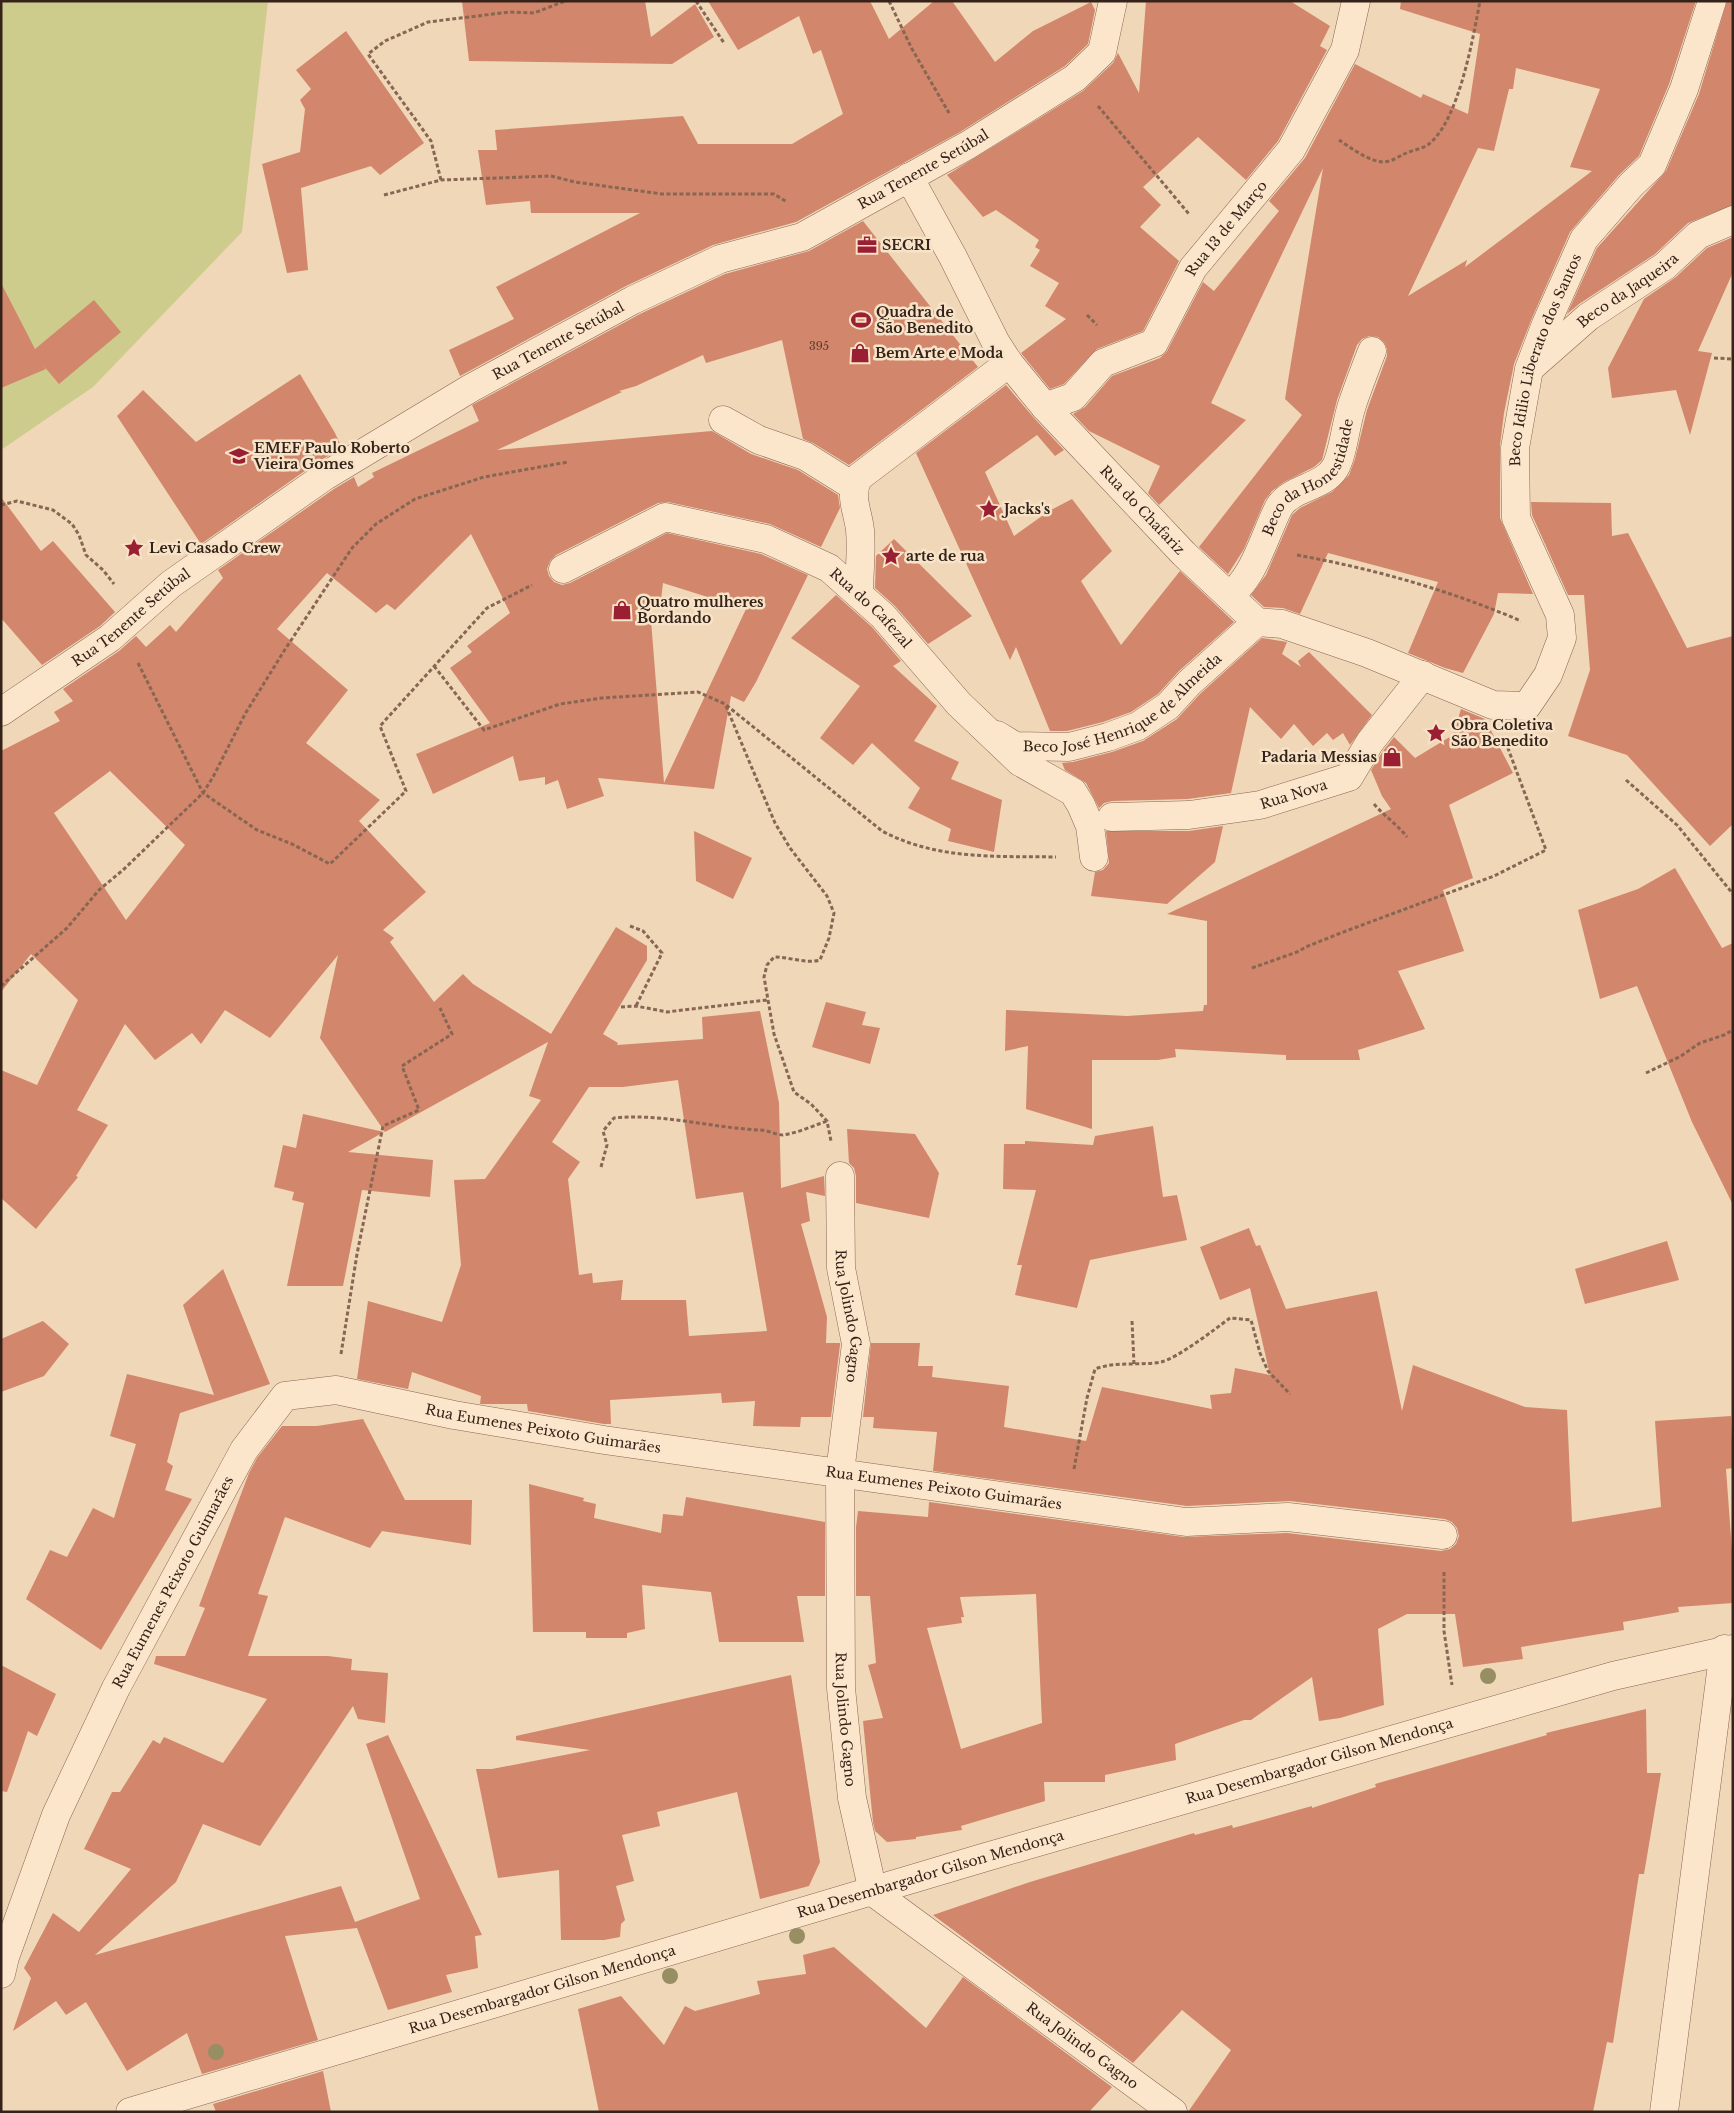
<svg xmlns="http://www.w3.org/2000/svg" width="1734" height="2113" viewBox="0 0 1734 2113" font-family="'Libre Baskerville',serif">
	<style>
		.green { fill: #cecc8c }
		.building { fill: #d2866b; fill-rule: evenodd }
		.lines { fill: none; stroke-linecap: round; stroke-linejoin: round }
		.minor-casing { stroke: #876653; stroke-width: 29 }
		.path { stroke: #876653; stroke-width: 3; stroke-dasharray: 4 2.5; stroke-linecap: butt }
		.minor { stroke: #fbe6cc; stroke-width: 28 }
		.tree { fill: #978e63 }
		.labels { text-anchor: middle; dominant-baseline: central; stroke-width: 5; stroke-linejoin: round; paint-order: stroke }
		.number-label { font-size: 11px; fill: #5c3b2e }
		.street-label { font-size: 14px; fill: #352219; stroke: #f7e3c8 }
		.poi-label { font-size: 14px; font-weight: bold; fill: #352219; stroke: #f7e3c8; text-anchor: start }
	</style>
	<rect width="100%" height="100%" fill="#f0d7b8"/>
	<!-- green -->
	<path class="green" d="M 1,1 L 268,1 L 242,232 L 93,387 L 1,450 Z"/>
	<!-- building -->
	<path class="building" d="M 462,1 L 645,1 L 651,37 L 695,4 L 714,37 L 672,64 L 469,61 Z
		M 708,1 L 870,1 L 889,39 L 934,1 L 952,1 L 995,62 L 1033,31 L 1091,2 L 1095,10 L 1088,44 L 1065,66 L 960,132 L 796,222 L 713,245 L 626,286 L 460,376 L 449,350 L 514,319 L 496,287 L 640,213 L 531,213 L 530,201 L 486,205 L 478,150 L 497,150 L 495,130 L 683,116 L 698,144 L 792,144 L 843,114 L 821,50 L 813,54 L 799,16 L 738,50 Z
		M 1146,1 L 1290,1 L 1330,26 L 1320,46 L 1327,50 L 1278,141 L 1246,180 L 1198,137 L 1143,187 L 1161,205 L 1140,227 L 1179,261 L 1143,331 L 1097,349 L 1064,384 L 1050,389 L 1021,353 L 1066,319 L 1045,306 L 1059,283 L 1030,266 L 1040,250 L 1035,247 L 1039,240 L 996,210 L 983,217 L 947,175 L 1083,91 L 1113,63 L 1118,53 L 1139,93 Z
		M 1401,1 L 1696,1 L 1669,84 L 1639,156 L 1619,175 L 1570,232 L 1532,318 L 1514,364 L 1504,413 L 1500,445 L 1500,518 L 1533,594 L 1498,593 L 1494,614 L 1463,673 L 1445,668 L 1408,653 L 1438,582 L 1328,553 L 1300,614 L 1283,608 L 1264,607 L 1251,595 L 1266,575 L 1292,515 L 1300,508 L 1332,492 L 1349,475 L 1355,459 L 1367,410 L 1387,356 L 1387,349 L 1384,342 L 1378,337 L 1369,336 L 1362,339 L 1357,345 L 1337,400 L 1322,460 L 1314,467 L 1284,482 L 1272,491 L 1265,500 L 1244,549 L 1228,574 L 1199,547 L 1302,415 L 1285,399 L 1323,168 L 1211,403 L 1246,420 L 1159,505 L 1148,493 L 1160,466 L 1089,431 L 1073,414 L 1085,407 L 1112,376 L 1160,358 L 1167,351 L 1203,282 L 1214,291 L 1279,211 L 1269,201 L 1305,158 L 1355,64 L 1421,98 L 1423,94 L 1468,114 L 1480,34 L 1400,9 ZM 1516,68 L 1600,89 L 1570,167 L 1592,171 L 1465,267 L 1467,260 L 1408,296 L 1478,148 L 1494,151 L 1509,89 L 1513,89 Z
		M 1727,1 L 1733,1 L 1733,205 L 1688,223 L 1655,254 L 1579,304 L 1567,314 L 1597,248 L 1666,171 L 1699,94 Z
		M 346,31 L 424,143 L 380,175 L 371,166 L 301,188 L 308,270 L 287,273 L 262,164 L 300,152 L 305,109 L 300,100 L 311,89 L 296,70 Z
		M 863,221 L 978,367 L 849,465 L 813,443 L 803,439 L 782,340 L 706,363 L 703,355 L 636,386 L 619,391 L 622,392 L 497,450 L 712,431 L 751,454 L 798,470 L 838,495 L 840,508 L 821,547 L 770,524 L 668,502 L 658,503 L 556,555 L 550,561 L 547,569 L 549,576 L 554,582 L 562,585 L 570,583 L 667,533 L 761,554 L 808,575 L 756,682 L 744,702 L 731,696 L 714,789 L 598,778 L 604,796 L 567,809 L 558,780 L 545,785 L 545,777 L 519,781 L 513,756 L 433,794 L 416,754 L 490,723 L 450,668 L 472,652 L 467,646 L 510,613 L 471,534 L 395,610 L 387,604 L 376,613 L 327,573 L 277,629 L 348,690 L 306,743 L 380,800 L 359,821 L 426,892 L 383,930 L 394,938 L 390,942 L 434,1002 L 463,974 L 473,984 L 551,1034 L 616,927 L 647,946 L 647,960 L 603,1034 L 618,1043 L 617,1045 L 703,1039 L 702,1017 L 760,1011 L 779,1103 L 781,1188 L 824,1176 L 825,1196 L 806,1192 L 810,1221 L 801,1224 L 827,1317 L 826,1343 L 840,1343 L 840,1345 L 831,1417 L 801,1417 L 800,1427 L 753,1426 L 755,1401 L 722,1403 L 721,1393 L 610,1400 L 611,1424 L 604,1424 L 528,1411 L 527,1404 L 480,1404 L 481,1396 L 412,1372 L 408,1389 L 357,1379 L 368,1301 L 442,1322 L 461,1265 L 454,1180 L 485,1179 L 541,1100 L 529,1096 L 548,1042 L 385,1132 L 320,1038 L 338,955 L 270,1038 L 225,1010 L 201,1044 L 192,1033 L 155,1060 L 125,1024 L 77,1110 L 108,1125 L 76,1176 L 78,1177 L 36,1229 L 1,1198 L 1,1070 L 37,1085 L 78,1000 L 31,954 L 1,992 L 1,751 L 60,721 L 54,712 L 73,701 L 63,689 L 119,651 L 136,636 L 146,647 L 170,625 L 176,632 L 223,578 L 218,570 L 334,489 L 354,477 L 358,487 L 374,477 L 372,473 L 479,421 L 472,405 L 640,314 L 725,274 L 809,251 ZM 663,583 L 746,609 L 664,783 L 650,608 L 660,608 ZM 110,771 L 185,845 L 126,920 L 54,813 ZM 678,1080 L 696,1199 L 743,1192 L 767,1331 L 689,1336 L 686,1300 L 621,1300 L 623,1280 L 593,1283 L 592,1273 L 579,1275 L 568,1179 L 580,1162 L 552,1142 L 589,1087 L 623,1087 Z
		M 1733,237 L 1733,272 L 1698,351 L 1712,353 L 1690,435 L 1676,390 L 1612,398 L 1608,368 L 1644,299 L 1676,277 L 1707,248 Z
		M 1,283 L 35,349 L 94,300 L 121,332 L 59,384 L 43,365 L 46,369 L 1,388 Z
		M 300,374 L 335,433 L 342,448 L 316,463 L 201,544 L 117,416 L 143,390 L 196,442 Z
		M 1006,385 L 1034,418 L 1064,450 L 1055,456 L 1037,435 L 985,472 L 1014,536 L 1049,511 L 1072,499 L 1112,551 L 1081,581 L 1121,645 L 1180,571 L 1234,622 L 1179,671 L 1158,694 L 1131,712 L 1103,722 L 1067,731 L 1050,731 L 1016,647 L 1010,660 L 916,453 Z
		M 1,497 L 41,551 L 53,541 L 115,612 L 100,626 L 42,665 L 1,618 Z
		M 1531,502 L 1611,503 L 1612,536 L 1628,533 L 1687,648 L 1733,636 L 1733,824 L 1710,846 L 1627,755 L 1568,736 L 1590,670 L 1584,595 L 1568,595 L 1532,515 Z
		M 894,539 L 972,616 L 928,644 L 895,606 L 875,588 L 876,556 Z
		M 836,595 L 872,627 L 901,661 L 893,666 L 937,706 L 914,741 L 959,762 L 951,779 L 1002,800 L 994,852 L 948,841 L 951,829 L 908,808 L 920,788 L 872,743 L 853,765 L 820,738 L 860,686 L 791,638 Z
		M 1262,638 L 1287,642 L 1282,654 L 1301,667 L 1298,661 L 1309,652 L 1372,715 L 1350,745 L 1343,733 L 1333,740 L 1327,733 L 1313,746 L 1294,724 L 1281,739 L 1250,707 L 1231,793 L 1188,799 L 1112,801 L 1104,803 L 1099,808 L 1086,783 L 1065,770 L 1062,763 L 1073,762 L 1112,752 L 1143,741 L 1177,719 L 1200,694 Z
		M 1461,709 L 1485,719 L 1513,773 L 1449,805 L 1473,878 L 1443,890 L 1464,951 L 1398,971 L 1425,1029 L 1358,1050 L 1360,1060 L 1286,1060 L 1286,1055 L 1175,1049 L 1176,1057 L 1158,1060 L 1092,1060 L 1092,1129 L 1026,1109 L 1028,1046 L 1005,1051 L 1006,1010 L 1127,1016 L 1203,1011 L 1204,1005 L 1207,1005 L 1207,921 L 1167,914 L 1391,809 L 1382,796 L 1371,770 L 1383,751 L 1394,737 L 1415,758 L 1453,735 Z
		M 1223,826 L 1215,862 L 1167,904 L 1091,896 L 1095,872 L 1103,870 L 1109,863 L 1106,831 L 1189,831 Z
		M 694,831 L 752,858 L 733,899 L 696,881 Z
		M 1675,868 L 1722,948 L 1733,943 L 1733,1205 L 1692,1122 L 1637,986 L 1600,999 L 1578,910 L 1638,889 Z
		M 826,1002 L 866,1012 L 862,1025 L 880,1028 L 870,1064 L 812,1047 Z
		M 303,1114 L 384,1132 L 348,1152 L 433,1160 L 430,1197 L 362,1190 L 343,1286 L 287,1286 L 304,1203 L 292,1200 L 294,1192 L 274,1187 L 283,1145 L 296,1148 Z
		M 1153,1126 L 1163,1197 L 1177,1195 L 1187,1240 L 1090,1260 L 1077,1308 L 1015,1295 L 1022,1265 L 1017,1265 L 1036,1190 L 1003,1189 L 1004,1144 L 1025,1144 L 1025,1141 L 1093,1145 L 1095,1136 Z
		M 847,1129 L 915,1134 L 939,1173 L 929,1218 L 856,1203 L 856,1176 L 854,1168 L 849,1163 Z
		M 1249,1228 L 1256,1246 L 1260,1245 L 1286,1309 L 1377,1291 L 1402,1411 L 1413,1365 L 1525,1407 L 1567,1410 L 1572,1522 L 1661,1507 L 1655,1421 L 1731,1416 L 1733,1468 L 1726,1469 L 1733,1565 L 1733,1603 L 1678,1607 L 1679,1612 L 1623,1622 L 1624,1630 L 1521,1647 L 1523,1659 L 1463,1667 L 1455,1614 L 1407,1614 L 1378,1629 L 1384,1705 L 1340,1718 L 1319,1721 L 1312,1677 L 1251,1720 L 1244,1720 L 1175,1744 L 1176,1760 L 1105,1775 L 1105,1782 L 1044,1782 L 1045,1801 L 961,1826 L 962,1830 L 916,1837 L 916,1839 L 887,1842 L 875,1831 L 873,1822 L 863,1721 L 883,1718 L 868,1665 L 876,1663 L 870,1596 L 856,1596 L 856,1527 L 858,1511 L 928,1517 L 929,1502 L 1184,1537 L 1287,1533 L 1441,1551 L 1450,1549 L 1456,1544 L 1459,1536 L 1457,1528 L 1452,1522 L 1445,1519 L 1290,1501 L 1187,1506 L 933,1471 L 937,1432 L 873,1428 L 874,1417 L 863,1417 L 871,1343 L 920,1343 L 918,1366 L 933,1366 L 932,1377 L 1009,1386 L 1004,1427 L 1086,1441 L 1102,1387 L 1212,1409 L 1210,1395 L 1231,1393 L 1235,1368 L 1270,1375 L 1250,1288 L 1220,1300 L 1200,1247 ZM 1036,1594 L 1042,1723 L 961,1749 L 927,1628 L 962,1623 L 961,1617 L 964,1617 L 960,1597 Z
		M 1667,1241 L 1679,1280 L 1585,1304 L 1575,1269 Z
		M 223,1269 L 270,1384 L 180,1413 L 167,1462 L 173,1466 L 165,1490 L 192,1499 L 101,1650 L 26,1599 L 50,1550 L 67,1557 L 93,1508 L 114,1518 L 136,1444 L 110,1436 L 127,1374 L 214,1395 L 183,1305 Z
		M 43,1321 L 69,1344 L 44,1376 L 1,1392 L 1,1339 Z
		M 363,1419 L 405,1500 L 472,1500 L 471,1545 L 382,1531 L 370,1548 L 285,1517 L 258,1594 L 268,1596 L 248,1656 L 328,1656 L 352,1659 L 351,1670 L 388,1673 L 385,1723 L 358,1719 L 353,1706 L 260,1846 L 203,1824 L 176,1882 L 95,1955 L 341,1886 L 355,1922 L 420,1899 L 366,1744 L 388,1735 L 482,1935 L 475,1936 L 478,1968 L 446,1975 L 452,1992 L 388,2010 L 357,1928 L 285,1936 L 318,2040 L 202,2074 L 187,2033 L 127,2071 L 86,2002 L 66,2015 L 56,2001 L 13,2031 L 31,1978 L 24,1968 L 53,1913 L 79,1932 L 131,1869 L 84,1849 L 112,1792 L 120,1792 L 153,1740 L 160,1744 L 164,1737 L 223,1763 L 267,1699 L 154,1664 L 156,1656 L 185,1656 L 205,1608 L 199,1606 L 249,1473 L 257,1458 L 282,1426 L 317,1426 Z
		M 529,1484 L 584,1498 L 583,1501 L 596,1504 L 594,1518 L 661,1533 L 663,1514 L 683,1516 L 686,1497 L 825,1522 L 825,1596 L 797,1596 L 804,1642 L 719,1642 L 711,1592 L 642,1585 L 645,1629 L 627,1633 L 627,1638 L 586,1638 L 586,1632 L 533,1632 Z
		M 1,1665 L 56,1694 L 37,1736 L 28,1731 L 7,1792 L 1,1791 Z
		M 791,1675 L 820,1862 L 809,1886 L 760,1899 L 737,1792 L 657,1812 L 660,1826 L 622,1835 L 634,1881 L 616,1886 L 625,1920 L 621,1924 L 620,1937 L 604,1940 L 561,1940 L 559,1870 L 498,1878 L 476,1769 L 492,1769 L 590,1750 L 516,1740 L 516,1736 Z
		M 1646,1709 L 1647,1773 L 1661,1773 L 1644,1874 L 1639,1874 L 1613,2043 L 1607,2042 L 1593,2112 L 1188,2112 L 1231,2050 L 1182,2010 L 1133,2063 L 933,1915 L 1030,1882 L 1194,1833 L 1195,1835 L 1232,1825 L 1233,1828 L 1312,1806 L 1312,1808 L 1376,1787 L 1375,1784 L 1547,1735 L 1546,1733 Z
		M 834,1947 L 926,2028 L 963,1977 L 1112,2087 L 1089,2112 L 599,2112 L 578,2009 L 621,1996 L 664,2045 L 685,2006 L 695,2011 L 760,1994 L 757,1981 L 806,1974 L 803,1955 Z
		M 323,2071 L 331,2112 L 216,2112 L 213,2104 Z"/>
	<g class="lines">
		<defs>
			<g id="minor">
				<path id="s1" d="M 909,177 L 953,257 L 996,343 L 1009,363 L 1045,407 L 1184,554 L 1257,622 L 1282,624 L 1367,653 L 1493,705 L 1527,706 L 1548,675 L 1562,638 L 1560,615 L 1516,518 L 1515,448 L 1529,369 L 1546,324 L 1584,239 L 1631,185 L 1652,165 L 1684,89 L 1712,1"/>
				<path id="s2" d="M 1530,368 L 1588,317 L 1665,266 L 1698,235 L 1733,220"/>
				<path id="s3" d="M 1045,407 L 1073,397 L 1103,363 L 1154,343 L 1193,268 L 1291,150 L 1345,50 L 1356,1"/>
				<path d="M 723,420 L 759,440 L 805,456 L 853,486"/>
				<path id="s4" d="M 563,569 L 665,517 L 766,539 L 829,568 L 883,616 L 959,704 L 1020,762 L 1073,792 L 1081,805 L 1090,826 L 1094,857"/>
				<path d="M 859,594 C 859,573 862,551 860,530 C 858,511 848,495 859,477 L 1009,363"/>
				<path id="s5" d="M 1228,595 C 1253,582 1266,531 1279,507 C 1291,487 1323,488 1335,468 C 1343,455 1346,422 1352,405 C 1358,387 1365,369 1372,351"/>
				<path id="s6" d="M 1,712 L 110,638 L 171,584 L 325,476 L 471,388 L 633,300 L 720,259 L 802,237 L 968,145 L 1075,78 L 1102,52 L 1113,1"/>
				<path id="s7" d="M 997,735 L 1015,746 L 1069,747 L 1108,737 L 1138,726 L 1168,706 L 1189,683 L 1257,622"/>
				<path id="s8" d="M 1112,817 L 1189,815 L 1260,805 L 1349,777 L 1370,742 L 1423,675"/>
				<path id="s9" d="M 840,1176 L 841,1268 L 856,1344 L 840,1472 L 841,1688 L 852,1798 L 873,1892 L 1173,2112"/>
				<path id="s10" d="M 1,1974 L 5,1957 L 56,1815 L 116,1688 L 244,1450 L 285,1396 L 336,1390 L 454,1415 L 604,1440 L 1186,1522 L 1288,1517 L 1443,1535"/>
				<path id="s11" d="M 130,2112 L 986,1857 L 1613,1676 L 1733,1649"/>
				<path d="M 1664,2112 L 1724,1649"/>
			</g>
		</defs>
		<!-- minor casing -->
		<use href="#minor" class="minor-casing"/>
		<!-- path -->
		<path class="path" d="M 696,1 L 724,43
			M 889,1 L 912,49 L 949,113
			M 1098,106 L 1189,214
			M 1339,140 C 1351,148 1368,161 1383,162 C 1391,162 1398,157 1404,154 C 1412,150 1423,149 1429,144 C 1459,120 1473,38 1480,1
			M 441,180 L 431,141 L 368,54 L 385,41 L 428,22 L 510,12 L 534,13 L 565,1
			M 384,195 L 441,180 L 551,176 L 575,182 L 662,194 L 774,194 L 787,202
			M 1087,315 L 1097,325
			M 1714,358 L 1733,359
			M 1,505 L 17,501 L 53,510 L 72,524 L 79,535 L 86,555 L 103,570 L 114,584
			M 1297,555 C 1374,569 1449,590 1521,621
			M 138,663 L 203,793 L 257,830 L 292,844 L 330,864 L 406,791 L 380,726 L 487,608 L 532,585
			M 434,666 L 484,730 L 560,704 L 602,698 L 698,692 L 725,704 L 882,831 C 937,860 995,856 1056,857
			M 726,706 L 775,823 L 790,848 L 827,896 L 834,913 L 829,938 L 820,960 C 806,964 790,957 774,957 L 767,965 L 764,977 L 774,1034 L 794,1092 L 811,1104 L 827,1121 L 831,1141
			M 1626,780 L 1677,825 L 1733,894
			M 1374,804 C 1384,816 1397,824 1407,837
			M 630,926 L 643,931 L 662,953 L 636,1006
			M 1252,968 L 1297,952 L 1308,946 L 1346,931 L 1494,876 L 1546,850 L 1506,743
			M 1,986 L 67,928 L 99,890 L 123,870 L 203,793 L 213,777 L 245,714 L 284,651 L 352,548 L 376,524 L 415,499 L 484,477 L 568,462
			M 621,1007 L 636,1006 L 667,1012 L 767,1000
			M 1646,1073 L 1681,1056 L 1700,1043 L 1724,1035 L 1733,1030
			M 601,1167 L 607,1145 L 603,1131 L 614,1118 C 662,1113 712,1128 760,1130 C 768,1130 776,1135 783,1135 C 797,1133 813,1126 827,1121
			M 1132,1321 L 1134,1364
			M 341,1354 L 357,1254 L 383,1126 L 419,1110 L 402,1066 L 452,1034 L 440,1008
			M 1074,1469 L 1087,1398 L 1095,1369 C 1116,1361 1139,1366 1161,1362 C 1178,1358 1215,1329 1230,1318 L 1251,1320 L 1260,1353 L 1268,1371 L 1290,1394
			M 1444,1572 L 1444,1631 L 1452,1685"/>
		<!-- minor -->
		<use href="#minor" class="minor"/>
	</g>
	<!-- trees -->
	<g class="tree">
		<circle cx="1488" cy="1676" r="8"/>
		<circle cx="797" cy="1936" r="8"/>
		<circle cx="670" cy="1976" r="8"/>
		<circle cx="216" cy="2052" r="8"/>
	</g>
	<!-- icons -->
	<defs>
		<symbol id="office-bare" viewBox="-9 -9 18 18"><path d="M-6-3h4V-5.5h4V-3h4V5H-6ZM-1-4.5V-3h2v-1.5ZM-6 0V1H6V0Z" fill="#9a1f33" stroke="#f7e3c8" stroke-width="2.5" paint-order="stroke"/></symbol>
		<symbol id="stadium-bare" viewBox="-9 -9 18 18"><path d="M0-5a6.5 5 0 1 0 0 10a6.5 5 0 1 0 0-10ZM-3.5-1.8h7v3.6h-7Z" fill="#9a1f33" stroke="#f7e3c8" stroke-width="2.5" paint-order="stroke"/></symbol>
		<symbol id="shop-bare" viewBox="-9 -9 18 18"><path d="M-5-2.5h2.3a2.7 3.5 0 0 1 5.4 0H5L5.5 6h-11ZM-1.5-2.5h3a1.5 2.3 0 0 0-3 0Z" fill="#9a1f33" stroke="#f7e3c8" stroke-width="2.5" paint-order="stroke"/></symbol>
		<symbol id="school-bare" viewBox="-9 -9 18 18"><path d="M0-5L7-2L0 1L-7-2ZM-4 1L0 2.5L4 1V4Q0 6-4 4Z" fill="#9a1f33" stroke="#f7e3c8" stroke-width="2.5" paint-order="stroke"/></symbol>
		<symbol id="sight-bare" viewBox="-9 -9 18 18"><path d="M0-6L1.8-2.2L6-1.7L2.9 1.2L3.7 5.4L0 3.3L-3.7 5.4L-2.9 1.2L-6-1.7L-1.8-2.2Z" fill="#9a1f33" stroke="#f7e3c8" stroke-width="2.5" paint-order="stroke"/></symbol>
	</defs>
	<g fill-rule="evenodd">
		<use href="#office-bare" x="853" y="231" width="28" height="28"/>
		<use href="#stadium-bare" x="847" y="306" width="28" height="28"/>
		<use href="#shop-bare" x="846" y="339" width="28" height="28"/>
		<use href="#school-bare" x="225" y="442" width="28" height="28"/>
		<use href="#sight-bare" x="975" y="495" width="28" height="28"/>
		<use href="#sight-bare" x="120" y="534" width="28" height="28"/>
		<use href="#sight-bare" x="877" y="542" width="28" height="28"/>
		<use href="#shop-bare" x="608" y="596" width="28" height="28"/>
		<use href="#sight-bare" x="1422" y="719" width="28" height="28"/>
		<use href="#shop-bare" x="1378" y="743" width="28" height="28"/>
	</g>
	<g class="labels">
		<!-- number labels -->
		<g class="number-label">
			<text x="819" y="346">395</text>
		</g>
		<!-- street labels -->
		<g class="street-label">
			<text stroke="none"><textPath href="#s6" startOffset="1076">Rua Tenente Setúbal</textPath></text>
			<text stroke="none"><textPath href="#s3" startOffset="266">Rua 13 de Março</textPath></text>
			<text stroke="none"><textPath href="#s2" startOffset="125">Beco da Jaqueira</textPath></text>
			<text stroke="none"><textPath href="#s6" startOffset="671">Rua Tenente Setúbal</textPath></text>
			<text stroke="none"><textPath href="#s1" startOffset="1225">Beco Idilio Liberato dos Santos</textPath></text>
			<text stroke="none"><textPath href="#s5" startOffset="148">Beco da Honestidade</textPath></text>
			<text stroke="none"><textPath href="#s1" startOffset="410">Rua do Chafariz</textPath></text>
			<text stroke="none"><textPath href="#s4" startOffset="345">Rua do Cafezal</textPath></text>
			<text stroke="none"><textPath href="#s6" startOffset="161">Rua Tenente Setúbal</textPath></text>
			<text stroke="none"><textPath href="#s7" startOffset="142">Beco José Henrique de Almeida</textPath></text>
			<text stroke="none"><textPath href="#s8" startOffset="184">Rua Nova</textPath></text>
			<text stroke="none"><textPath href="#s9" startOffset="141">Rua Jolindo Gagno</textPath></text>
			<text stroke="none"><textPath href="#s10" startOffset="909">Rua Eumenes Peixoto Guimarães</textPath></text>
			<text stroke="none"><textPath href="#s10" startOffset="1314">Rua Eumenes Peixoto Guimarães</textPath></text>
			<text stroke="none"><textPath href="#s10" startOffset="429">Rua Eumenes Peixoto Guimarães</textPath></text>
			<text stroke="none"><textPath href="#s9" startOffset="546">Rua Jolindo Gagno</textPath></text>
			<text stroke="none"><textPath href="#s11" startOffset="1240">Rua Desembargador Gilson Mendonça</textPath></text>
			<text stroke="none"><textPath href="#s11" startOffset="835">Rua Desembargador Gilson Mendonça</textPath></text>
			<text stroke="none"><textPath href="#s11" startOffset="430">Rua Desembargador Gilson Mendonça</textPath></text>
			<text stroke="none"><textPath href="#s9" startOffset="981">Rua Jolindo Gagno</textPath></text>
		</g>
		<!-- poi labels -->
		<g class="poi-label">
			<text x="882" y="245">SECRI</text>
			<text x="876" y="312">Quadra de<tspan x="876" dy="16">São Benedito</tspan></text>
			<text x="875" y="353">Bem Arte e Moda</text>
			<text x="254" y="448">EMEF Paulo Roberto<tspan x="254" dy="16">Vieira Gomes</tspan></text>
			<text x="1004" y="509">Jacks's</text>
			<text x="149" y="548">Levi Casado Crew</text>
			<text x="906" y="556">arte de rua</text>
			<text x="637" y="602">Quatro mulheres<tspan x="637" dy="16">Bordando</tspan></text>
			<text x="1451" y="725">Obra Coletiva<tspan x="1451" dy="16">São Benedito</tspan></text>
			<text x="1377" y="757" text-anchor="end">Padaria Messias</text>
		</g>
	</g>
	<!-- border -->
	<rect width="1734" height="2113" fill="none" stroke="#352219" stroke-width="5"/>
</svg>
